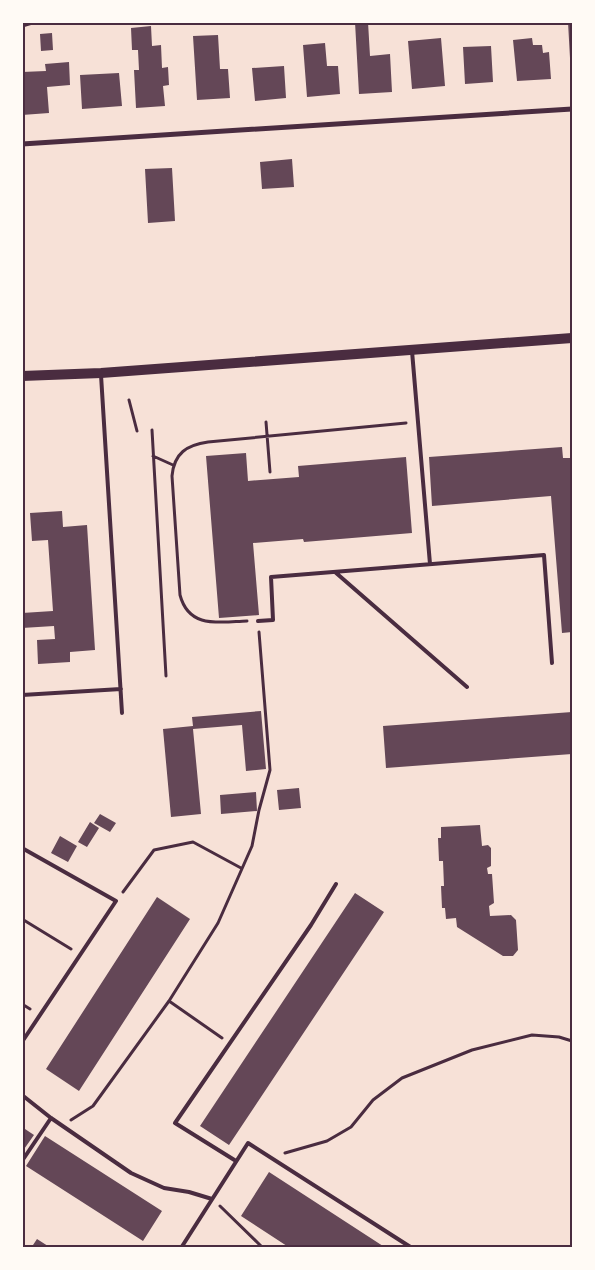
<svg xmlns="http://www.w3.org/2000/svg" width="595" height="1270" viewBox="0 0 595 1270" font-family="'Work Sans',sans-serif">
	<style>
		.building { fill: #644757 }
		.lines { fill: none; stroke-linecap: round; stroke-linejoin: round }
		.path { stroke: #4a2c40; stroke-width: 3 }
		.service { stroke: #4a2c40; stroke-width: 4 }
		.minor { stroke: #4a2c40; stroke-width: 5 }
		.secondary { stroke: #4a2c40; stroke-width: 10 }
		.neatline { fill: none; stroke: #4a2c40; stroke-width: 2 }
	</style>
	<rect width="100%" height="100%" fill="#f7e1d7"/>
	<!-- building -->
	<path class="building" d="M 355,22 L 368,22 L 370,56 L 390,54 L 392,92 L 359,94 Z
		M 568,22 L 572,22 L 572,76 L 571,76 Z
		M 151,26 L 152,46 L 161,45 L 162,68 L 168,67 L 169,85 L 163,86 L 165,106 L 136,108 L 134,70 L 139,70 L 138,50 L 132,50 L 131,28 Z
		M 52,33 L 53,50 L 41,51 L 40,34 Z
		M 218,35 L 220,69 L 228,69 L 230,98 L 197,100 L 193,36 Z
		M 441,38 L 445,86 L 412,89 L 408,41 Z
		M 532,38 L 533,45 L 542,45 L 543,53 L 549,52 L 551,79 L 517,81 L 513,40 Z
		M 325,43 L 327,66 L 338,66 L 340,94 L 307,97 L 303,45 Z
		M 491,46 L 493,82 L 465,84 L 463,47 Z
		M 69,62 L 70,85 L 47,87 L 49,113 L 22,115 L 22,72 L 46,71 L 45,64 Z
		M 284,66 L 286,98 L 255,101 L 252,68 Z
		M 119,73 L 122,106 L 82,109 L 80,75 Z
		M 292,159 L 294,187 L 262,189 L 260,162 Z
		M 172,168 L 175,221 L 148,223 L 145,169 Z
		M 562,447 L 563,458 L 572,458 L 572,632 L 562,633 L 551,496 L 432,506 L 429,457 Z
		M 246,453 L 248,481 L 299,477 L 298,466 L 406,457 L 412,533 L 304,542 L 303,539 L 253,543 L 259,615 L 219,618 L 206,456 Z
		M 62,511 L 63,527 L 87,525 L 95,650 L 70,652 L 70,662 L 38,664 L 37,640 L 55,639 L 54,626 L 22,628 L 22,613 L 53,611 L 48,540 L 32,541 L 30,513 Z
		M 261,711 L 266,769 L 246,771 L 242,725 L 193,729 L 201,814 L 171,817 L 163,729 L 193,726 L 192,717 Z
		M 572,712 L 572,754 L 386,768 L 383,726 Z
		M 299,788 L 301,808 L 279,810 L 277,790 Z
		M 256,792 L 257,811 L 221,814 L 220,795 Z
		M 100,814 L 116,823 L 110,832 L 94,823 Z
		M 90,822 L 99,828 L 87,847 L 78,842 Z
		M 480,825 L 482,846 L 488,845 L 491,848 L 491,866 L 487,868 L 488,874 L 492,874 L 494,903 L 489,906 L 490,916 L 511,915 L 516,920 L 518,950 L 513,956 L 503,956 L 457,927 L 456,918 L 446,919 L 445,908 L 442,908 L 441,886 L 444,886 L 443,861 L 439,861 L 438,838 L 441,838 L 441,827 Z
		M 60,836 L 77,846 L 68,862 L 51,853 Z
		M 355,893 L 384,912 L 229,1145 L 200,1126 Z
		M 157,897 L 190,919 L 79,1091 L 46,1069 Z
		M 22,1127 L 34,1135 L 22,1152 Z
		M 45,1136 L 162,1211 L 143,1241 L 26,1166 Z
		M 269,1172 L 386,1248 L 290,1248 L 241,1216 Z
		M 37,1239 L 51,1248 L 31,1248 Z"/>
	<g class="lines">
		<!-- path -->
		<path class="path" d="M 129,400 L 137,431
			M 266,422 L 270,472
			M 152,430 L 166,676
			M 153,456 L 173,465
			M 247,621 C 219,622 189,629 180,595 L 172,476 C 174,453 187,445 208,442 L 406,423
			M 123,892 L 154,850 L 193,842 L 241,868
			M 22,919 L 71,949
			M 169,1001 L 222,1038
			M 22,1004 L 30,1009
			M 71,1120 L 93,1106 L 169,1001 L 218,923 L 252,846 L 259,810 L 270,770 L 259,632
			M 285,1153 L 327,1141 L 351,1127 L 373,1100 L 402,1078 L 472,1050 L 532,1035 L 559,1037 L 572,1041
			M 220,1206 L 263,1248
			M 59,1248 L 59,1247"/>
		<!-- service -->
		<path class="service" d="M 412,351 L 430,564
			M 101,375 L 122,713
			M 335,572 L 467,687
			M 258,621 L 273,620 L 271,577 L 544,555 L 552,663
			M 22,695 L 121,689
			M 22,848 L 116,901 L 22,1042
			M 22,1095 L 51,1118 L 131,1173 L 164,1188 L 189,1192 L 212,1199
			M 22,1161 L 51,1118
			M 236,1161 L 175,1123 L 311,925 L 336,884
			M 181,1248 L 248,1143 L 412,1248"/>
		<!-- minor -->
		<path class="minor" d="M 22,25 L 32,22
			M 22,144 L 572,109"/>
		<!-- secondary -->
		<path class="secondary" d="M 22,376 L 101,373 L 572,338"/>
	</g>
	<!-- border -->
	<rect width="595" height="1270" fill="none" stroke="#fffaf5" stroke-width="48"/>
	<rect x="24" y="24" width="547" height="1222" class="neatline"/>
</svg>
